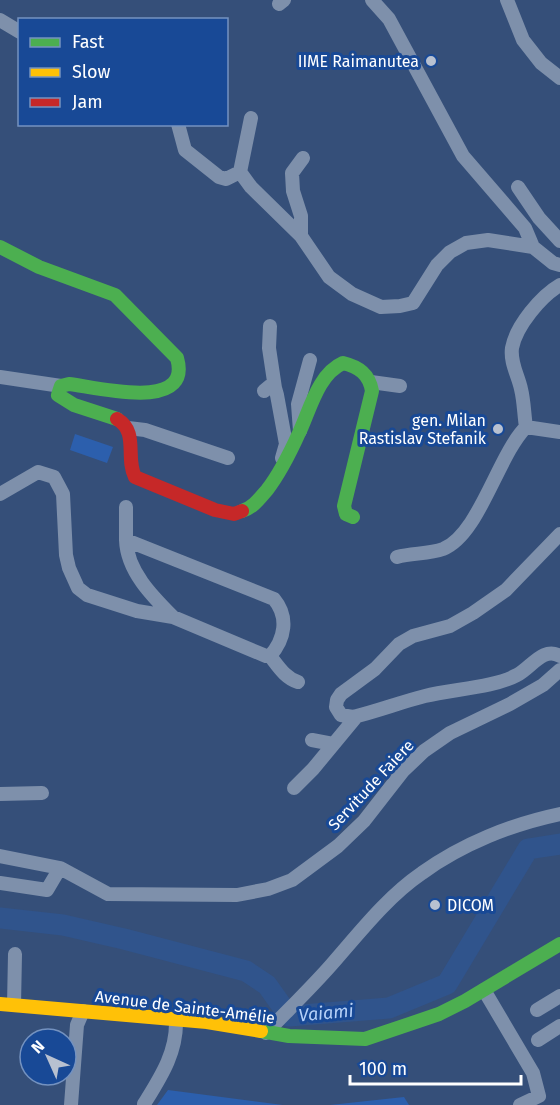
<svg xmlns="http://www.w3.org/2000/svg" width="560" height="1105" viewBox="0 0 560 1105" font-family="'Fira Sans',sans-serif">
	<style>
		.green { fill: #2c5fad }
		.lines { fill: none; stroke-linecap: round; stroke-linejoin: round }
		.river { stroke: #30548c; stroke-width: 21 }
		.street { stroke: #7e90ab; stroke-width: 14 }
		.fast { stroke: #4caf50; stroke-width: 14 }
		.slow { stroke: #ffc107; stroke-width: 14 }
		.jam { stroke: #c62828; stroke-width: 14 }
		.poi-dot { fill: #b8c1d0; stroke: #184996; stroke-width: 2 }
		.labels { text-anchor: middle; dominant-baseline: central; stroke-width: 6; stroke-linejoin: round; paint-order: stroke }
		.poi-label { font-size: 16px; fill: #fff; stroke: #184996; text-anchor: end }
		.street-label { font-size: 16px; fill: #fff; stroke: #184996 }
		.water-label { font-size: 18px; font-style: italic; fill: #b6d1f8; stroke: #184996 }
	</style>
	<rect width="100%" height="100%" fill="#354f79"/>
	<!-- green -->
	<path class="green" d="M 75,434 L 113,447 L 107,463 L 70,450 Z
		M 168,1090 L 283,1105 L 157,1105 Z
		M 404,1097 L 409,1105 L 330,1105 Z"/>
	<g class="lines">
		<!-- river -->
		<path class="river" d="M 0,918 L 63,925 L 124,939 L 246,971 L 267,985 L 289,1016 L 389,1008 L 447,984 L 528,849 L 560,844"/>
		<!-- street -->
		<path class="street" d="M 372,0 L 389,19 L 463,156 L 525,228 L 533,247
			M 507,0 L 523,40 L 541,63 L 560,78
			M 279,4 L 284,0
			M 0,20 L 20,32
			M 178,124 L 185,150 L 219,177 L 226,179 L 240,172 L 251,187 L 301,236 L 329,277 L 352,294 L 381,307 L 400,306 L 413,303 L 437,265 L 450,252 L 466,243 L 488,240 L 533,247 L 553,263 L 560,265
			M 240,172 L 251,118
			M 518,187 L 539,218 L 560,241
			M 301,236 L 301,216 L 293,191 L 292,173 L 303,158
			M 270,326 L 269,348 L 275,388
			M 0,377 L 61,386
			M 371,382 L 400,386
			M 264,391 L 270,386 L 275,388 L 277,395 L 286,444 L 282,458
			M 526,427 C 524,414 524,401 521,389 C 518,375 510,363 512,348 C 516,326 541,296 560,285
			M 526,427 L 560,432
			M 128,428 L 145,430 L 228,458
			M 300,431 L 298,404 L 310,360
			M 0,494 L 38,472 L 54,477 L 63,494 L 66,555 L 69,568 L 78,588 L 87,595 L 137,611 L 173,617 L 266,656 L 270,656 C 285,639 289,617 274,599 L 126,540 C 127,571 152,596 173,617
			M 560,534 L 506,590 L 473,613 L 450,626 L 413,636 L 399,644 L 375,669 L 341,694 L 337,700 L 336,707 L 341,715 L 353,717 C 378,711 401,702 425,696 C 452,689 493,688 517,675 C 531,668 543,646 560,656
			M 126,540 L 126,507
			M 397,557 C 412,553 429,554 443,549 C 479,535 498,455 526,427
			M 270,656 C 278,666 285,678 298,682
			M 312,740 L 333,744
			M 294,788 L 313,769 L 356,717
			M 0,794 L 42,793
			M 0,856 L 60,868 L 108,894 L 237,895 L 268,889 L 292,880 L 338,846 L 364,821 L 403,771 L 424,751 L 450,733 L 510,704 L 543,685 L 560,670
			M 0,883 L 47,890 L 60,868
			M 484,990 L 533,1073 L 539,1096 L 520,1105
			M 14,1005 L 15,954
			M 537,1010 L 560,996
			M 266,1033 C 288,1010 311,988 332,964 C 360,932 387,897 422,873 C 462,844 512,824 560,814
			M 538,1040 L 560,1026
			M 144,1104 C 160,1078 177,1053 176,1020
			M 71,1105 L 77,1025 L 83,1011"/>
		<!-- fast -->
		<path class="fast" d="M 0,247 L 39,267 L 115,295 L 177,358 C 193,413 95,387 69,384 L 61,386 L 58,395 L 74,405 L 117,419
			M 242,511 C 253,508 260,498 267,490 C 280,473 290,453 299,433 C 310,410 318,374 343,363 C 359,367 369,374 372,391 L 344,506 L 346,514 L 353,517
			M 261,1031 L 289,1036 L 365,1039 L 439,1014 L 465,1001 L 560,944"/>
		<!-- slow -->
		<path class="slow" d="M 0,1004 L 207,1022 L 261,1031"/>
		<!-- jam -->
		<path class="jam" d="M 117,419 C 139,432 125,457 135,477 L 215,510 L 234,514 L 242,511"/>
	</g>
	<!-- markers -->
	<g class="poi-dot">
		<circle cx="431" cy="61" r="6"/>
		<circle cx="498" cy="429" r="6"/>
		<circle cx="435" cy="905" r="6"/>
	</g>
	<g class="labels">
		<!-- poi labels -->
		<g class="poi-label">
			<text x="419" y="61">IIME Raimanutea</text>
			<text x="486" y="420">gen. Milan<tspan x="486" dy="18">Rastislav Stefanik</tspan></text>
			<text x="447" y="905" text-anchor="start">DICOM</text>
		</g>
		<!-- street labels -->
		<g class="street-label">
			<text transform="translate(371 785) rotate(-47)">Servitude Faiere</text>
			<text transform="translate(185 1007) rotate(7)">Avenue de Sainte-Amélie</text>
		</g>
		<!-- water labels -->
		<g class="water-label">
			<text transform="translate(326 1013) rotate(-5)">Vaiami</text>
		</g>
	</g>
	<!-- legend -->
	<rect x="18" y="18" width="210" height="108" fill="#184996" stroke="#7492c0" stroke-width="1.5"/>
	<rect x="30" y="38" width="30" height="9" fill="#4caf50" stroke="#7492c0" stroke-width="1.5"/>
	<text x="72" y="48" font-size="18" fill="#ffffff">Fast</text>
	<rect x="30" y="68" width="30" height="9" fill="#ffc107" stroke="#7492c0" stroke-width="1.5"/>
	<text x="72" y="78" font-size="18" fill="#ffffff">Slow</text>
	<rect x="30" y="98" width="30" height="9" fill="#c62828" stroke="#7492c0" stroke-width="1.5"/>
	<text x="72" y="108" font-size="18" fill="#ffffff">Jam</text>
	<!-- north arrow -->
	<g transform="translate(48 1057) rotate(315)"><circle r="28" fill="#184996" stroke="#7492c0" stroke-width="1.5"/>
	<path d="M0-4.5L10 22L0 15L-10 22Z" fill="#b8c1d0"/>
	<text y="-9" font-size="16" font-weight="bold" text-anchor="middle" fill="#ffffff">N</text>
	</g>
	<!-- scale -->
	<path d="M350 1075v9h171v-9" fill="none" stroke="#ffffff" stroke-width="3"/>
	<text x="359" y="1075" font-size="18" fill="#ffffff" stroke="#184996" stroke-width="4.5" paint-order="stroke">100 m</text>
</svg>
